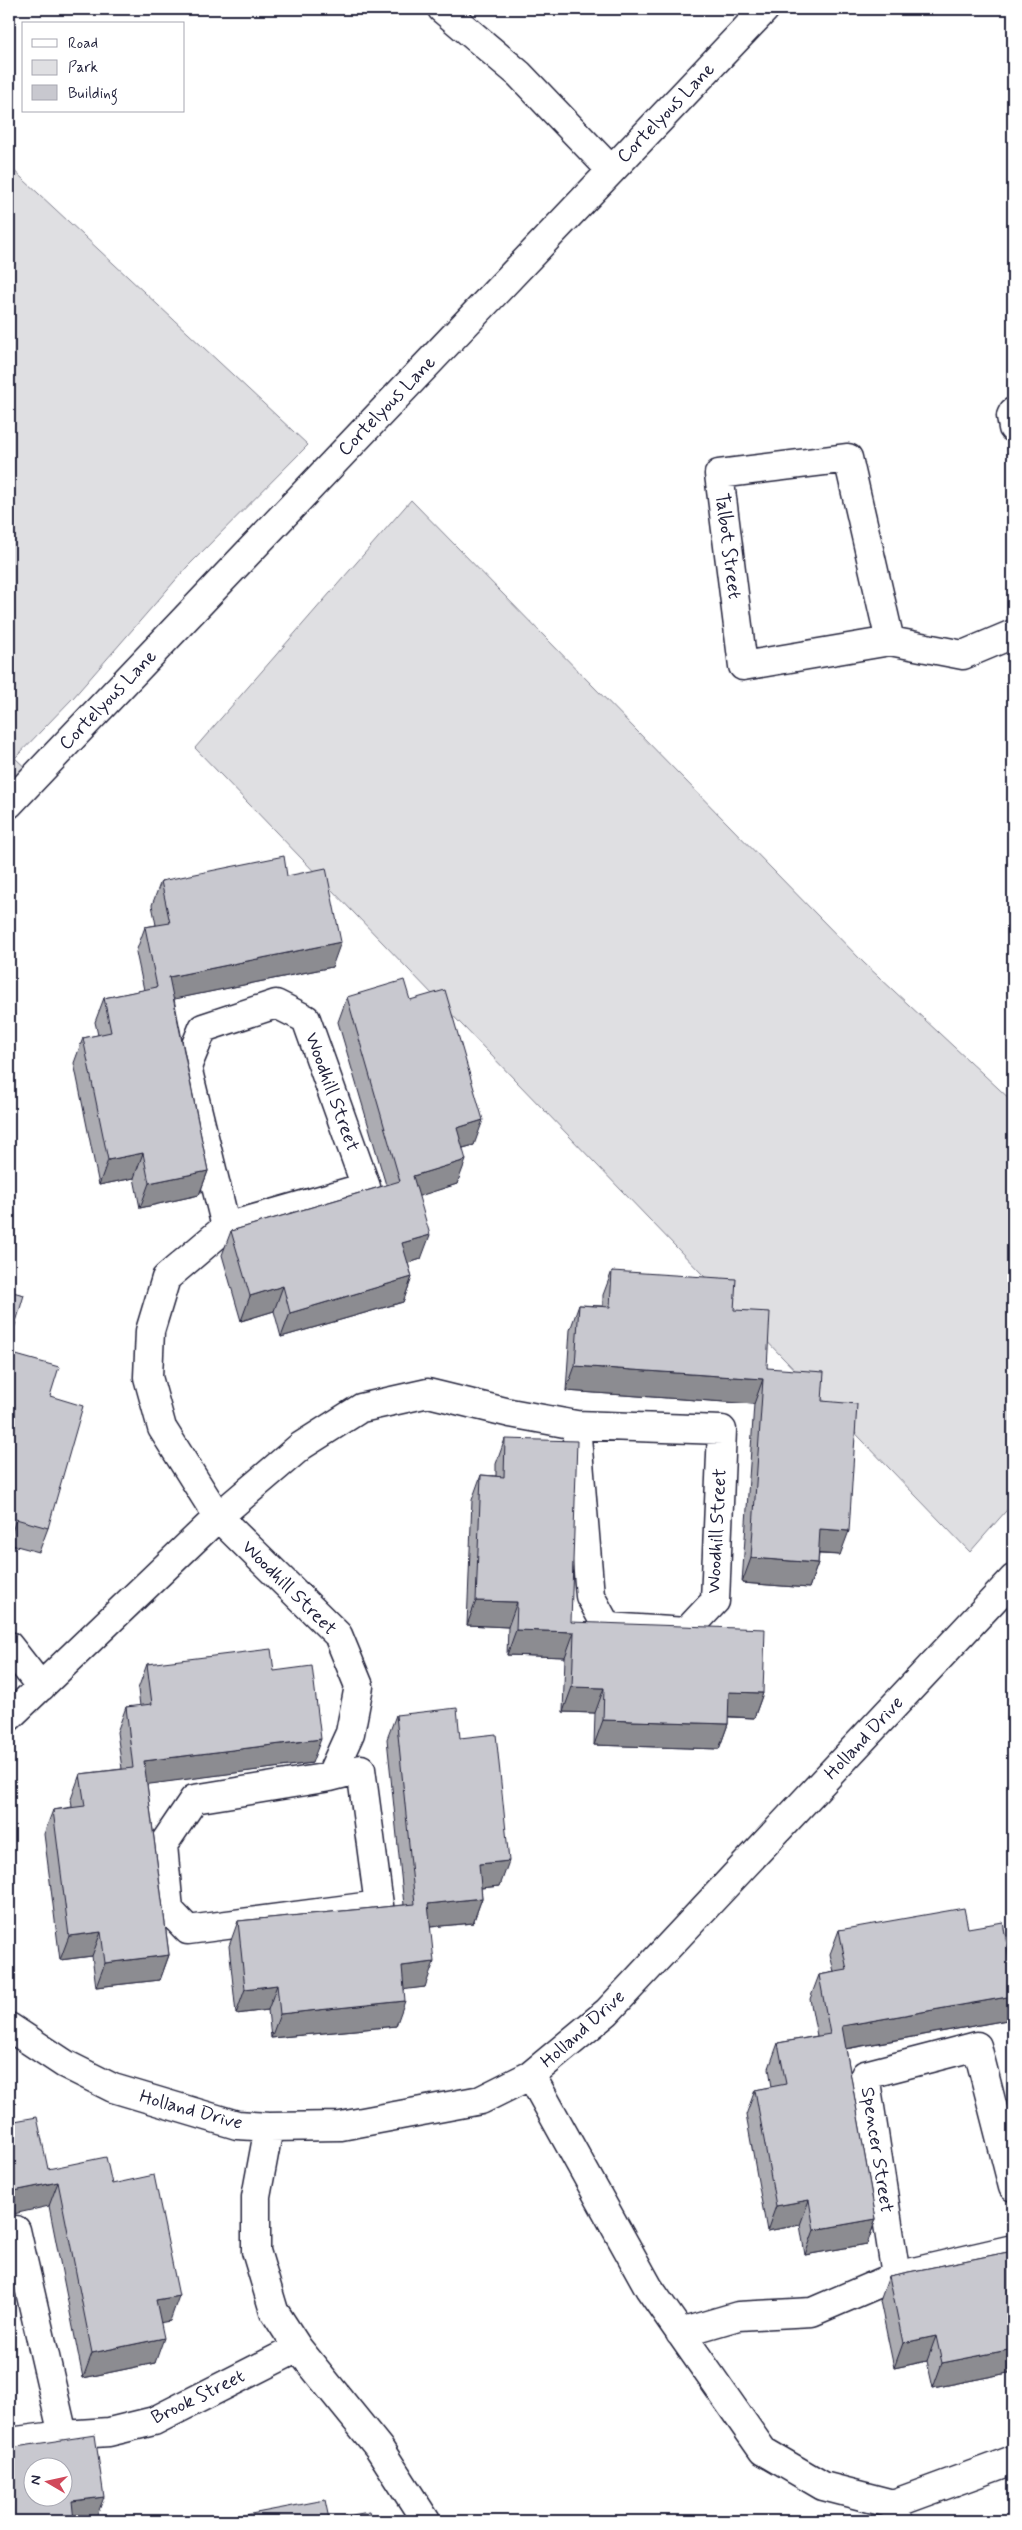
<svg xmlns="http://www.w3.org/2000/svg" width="1022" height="2530" viewBox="0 0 1022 2530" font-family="Mynerve,sans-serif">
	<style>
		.green { fill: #dfdfe2; stroke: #80808e }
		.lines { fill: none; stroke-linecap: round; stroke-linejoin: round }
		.minor-casing { stroke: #22223b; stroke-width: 31 }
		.minor { stroke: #fff; stroke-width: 28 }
		.wall { fill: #acacb2; stroke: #22223b }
		.shaded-wall { fill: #8c8c91; stroke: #22223b }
		.building { fill: #c8c8cf; stroke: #22223b; fill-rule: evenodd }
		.labels { text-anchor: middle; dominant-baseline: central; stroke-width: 4; stroke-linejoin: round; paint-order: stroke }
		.street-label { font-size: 19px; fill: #22223b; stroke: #fff }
	</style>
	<rect width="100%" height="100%" fill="#fff"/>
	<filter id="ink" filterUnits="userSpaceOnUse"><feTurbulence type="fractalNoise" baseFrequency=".02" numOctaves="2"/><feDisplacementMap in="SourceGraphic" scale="10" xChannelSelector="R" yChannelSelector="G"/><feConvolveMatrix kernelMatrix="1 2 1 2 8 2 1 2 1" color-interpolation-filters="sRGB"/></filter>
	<g filter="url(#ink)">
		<!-- green -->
		<path class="green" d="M 9,166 L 308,445 L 187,567 L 73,698 L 15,758 L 30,772 L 9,794 Z
			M 411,500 L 864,963 L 1013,1102 L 1013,1503 L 970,1552 L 195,748 Z"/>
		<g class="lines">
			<defs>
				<path id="minor" d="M 442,9 L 519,74 L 611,170
					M 1013,412 L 1011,416 L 1013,428
					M 848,458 L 890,641 L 743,666 L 719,474 Z
					M 890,641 L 963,655 L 1013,634
					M 9,804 L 765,9
					M 276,1004 L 306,1019 L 366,1187 L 226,1227 L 187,1067 L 203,1028 Z
					M 226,1227 L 166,1278 L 150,1331 L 148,1377 L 162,1428 L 218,1517 L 338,1635 L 359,1686 L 350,1733 L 330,1777
					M 576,1425 L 722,1430 L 715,1601 L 686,1632 L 607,1627 L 590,1596 Z
					M 9,1646 L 41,1687
					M 9,1717 L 218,1517 L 301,1446 L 361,1408 L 428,1393 L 510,1413 L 576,1425
					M 361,1769 L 379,1905 L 188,1930 L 169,1910 L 163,1845 L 194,1799 L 330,1777 Z
					M 9,2027 L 65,2064 L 113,2088 L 237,2125 L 269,2127 L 341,2126 L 481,2100 L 531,2075 L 607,2012 L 1013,1579
					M 531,2075 L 649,2288 L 763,2451 L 823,2486 L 893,2504 L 899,2521
					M 269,2127 L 256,2197 L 256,2251 L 274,2311 L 298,2348 L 379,2448 L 426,2521
					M 9,2231 L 16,2230 L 63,2435 L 9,2442
					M 896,2276 L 865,2075 L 977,2046 L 1013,2187
					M 680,2333 L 738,2316 L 812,2312 L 896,2276 L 1013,2249
					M 63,2435 L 109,2432 L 154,2421 L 298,2348
					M 893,2504 L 1013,2460"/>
			</defs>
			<!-- minor casing -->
			<use href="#minor" class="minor-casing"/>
			<!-- minor -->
			<use href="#minor" class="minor"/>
		</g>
		<!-- wall -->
		<path class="wall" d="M 287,876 L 332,967 L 174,999 L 208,1171 L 199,1195 L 140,1208 L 134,1178 L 99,1185 L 74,1063 L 83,1038 L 98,1035 L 95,1022 L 104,998 L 144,990 L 136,952 L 145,927 L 156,925 L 152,905 L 161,881 Z
			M 347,997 L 410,1000 L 474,1145 L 463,1148 L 457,1184 L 418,1196 L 421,1259 L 408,1263 L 412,1277 L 403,1302 L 281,1337 L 274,1311 L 241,1321 L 222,1255 L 231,1231 L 386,1185 L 338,1022 Z
			M 612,1271 L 734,1310 L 767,1368 L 822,1401 L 840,1555 L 819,1554 L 818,1563 L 809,1588 L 742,1583 L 754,1404 L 566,1391 L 570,1330 L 579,1305 L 603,1306 L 603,1295 Z
			M 9,1353 L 50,1396 L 48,1528 L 39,1552 L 9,1544 Z
			M 505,1439 L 571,1622 L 763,1693 L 754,1718 L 728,1717 L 728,1724 L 719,1749 L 594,1745 L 595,1713 L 563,1712 L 565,1657 L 507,1655 L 508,1627 L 467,1625 L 472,1500 L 481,1475 L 496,1476 L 496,1464 Z
			M 147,1664 L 274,1671 L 312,1763 L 147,1784 L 169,1955 L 160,1980 L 96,1987 L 92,1956 L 60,1960 L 44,1834 L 53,1810 L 72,1807 L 71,1799 L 80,1774 L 122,1769 L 117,1732 L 126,1707 L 140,1706 L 138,1689 Z
			M 396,1715 L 460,1738 L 500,1886 L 481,1888 L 482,1898 L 473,1923 L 430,1927 L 425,1987 L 404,1989 L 396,2026 L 271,2038 L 268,2010 L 236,2014 L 229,1946 L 238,1921 L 404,1905 L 387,1739 Z
			M 968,1928 L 1007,2020 L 846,2049 L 876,2219 L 867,2244 L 805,2255 L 800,2225 L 767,2231 L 746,2115 L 755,2090 L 772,2087 L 769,2068 L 778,2043 L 817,2036 L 810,1999 L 819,1975 L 834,1972 L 830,1954 L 839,1930 Z
			M 48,2169 L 112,2184 L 170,2321 L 161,2322 L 155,2363 L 83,2378 L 49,2206 Z
			M 1013,2251 L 1013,2372 L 933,2388 L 927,2361 L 894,2368 L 880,2301 L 889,2276 Z"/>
		<!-- shaded-wall -->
		<path class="shaded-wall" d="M 341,942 L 332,967 L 160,1002 L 169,977 Z
			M 483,1120 L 474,1145 L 448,1152 L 457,1128 Z
			M 143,1153 L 134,1178 L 99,1185 L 108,1160 Z
			M 466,1160 L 457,1184 L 404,1201 L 413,1176 Z
			M 208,1171 L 199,1195 L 140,1208 L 149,1183 Z
			M 430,1235 L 421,1259 L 393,1268 L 402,1243 Z
			M 412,1277 L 403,1302 L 281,1337 L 290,1313 Z
			M 283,1286 L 274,1311 L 241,1321 L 250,1296 Z
			M 575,1366 L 763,1379 L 754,1404 L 566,1391 Z
			M 820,1529 L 849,1531 L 840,1555 L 811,1553 Z
			M 751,1558 L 818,1563 L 809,1588 L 742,1583 Z
			M 476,1601 L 517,1602 L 508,1627 L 467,1625 Z
			M 516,1630 L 574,1632 L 565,1657 L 507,1655 Z
			M 572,1687 L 604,1688 L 595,1713 L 563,1712 Z
			M 729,1692 L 763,1693 L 754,1718 L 720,1716 Z
			M 603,1720 L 728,1724 L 719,1749 L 594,1745 Z
			M 321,1739 L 312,1763 L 135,1786 L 144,1761 Z
			M 509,1861 L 500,1886 L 470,1889 L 479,1864 Z
			M 482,1898 L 473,1923 L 419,1928 L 428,1904 Z
			M 101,1932 L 92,1956 L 60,1960 L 69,1936 Z
			M 169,1955 L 160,1980 L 96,1987 L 105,1963 Z
			M 434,1962 L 425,1987 L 393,1991 L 402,1966 Z
			M 277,1985 L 268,2010 L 236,2014 L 245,1989 Z
			M 1013,1996 L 1013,2002 L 1007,2020 L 833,2051 L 842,2026 Z
			M 405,2001 L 396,2026 L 271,2038 L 280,2014 Z
			M 58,2182 L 49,2206 L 9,2215 L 9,2192 Z
			M 809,2200 L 800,2225 L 767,2231 L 776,2206 Z
			M 876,2219 L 867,2244 L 805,2255 L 814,2230 Z
			M 179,2296 L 170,2321 L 147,2325 L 156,2300 Z
			M 936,2336 L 927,2361 L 894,2368 L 903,2343 Z
			M 164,2338 L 155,2363 L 83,2378 L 92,2353 Z
			M 1013,2349 L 1013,2372 L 933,2388 L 942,2363 Z
			M 104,2497 L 95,2521 L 64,2521 L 72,2501 Z"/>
		<!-- building -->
		<path class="building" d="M 284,856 L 287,876 L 326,868 L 341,942 L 169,977 L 208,1171 L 149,1183 L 143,1153 L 108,1160 L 83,1038 L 111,1032 L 104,998 L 157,987 L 145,927 L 170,923 L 161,881 Z
			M 404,980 L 410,1000 L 445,990 L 483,1120 L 457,1128 L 466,1160 L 413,1176 L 430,1235 L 402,1243 L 412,1277 L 290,1313 L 283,1286 L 250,1296 L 231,1231 L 400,1181 L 347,997 Z
			M 612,1271 L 736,1279 L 734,1310 L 770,1312 L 767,1368 L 824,1372 L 822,1401 L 857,1404 L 849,1531 L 820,1529 L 818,1563 L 751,1558 L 763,1379 L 575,1366 L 579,1305 L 610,1307 Z
			M 9,1291 L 24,1295 L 9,1346 Z
			M 9,1353 L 59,1367 L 50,1396 L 83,1406 L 48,1528 L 16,1519 L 9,1542 Z
			M 505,1439 L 577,1441 L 571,1622 L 765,1629 L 763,1693 L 729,1692 L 728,1724 L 603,1720 L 604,1688 L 572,1687 L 574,1632 L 516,1630 L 517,1602 L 476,1601 L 481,1475 L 504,1477 Z
			M 271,1649 L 274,1671 L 312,1666 L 321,1739 L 144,1761 L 169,1955 L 105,1963 L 101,1932 L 69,1936 L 53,1810 L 85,1806 L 80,1774 L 133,1768 L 126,1707 L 152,1704 L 147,1664 Z
			M 457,1708 L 460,1738 L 496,1734 L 509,1861 L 479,1864 L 482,1898 L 428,1904 L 434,1962 L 402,1966 L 405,2001 L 280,2014 L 277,1985 L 245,1989 L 238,1921 L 415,1904 L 396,1715 Z
			M 964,1908 L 968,1928 L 1003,1922 L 1013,1982 L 1013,1996 L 842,2026 L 876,2219 L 814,2230 L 809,2200 L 776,2206 L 755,2090 L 786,2084 L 778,2043 L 830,2034 L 819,1975 L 847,1970 L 839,1930 Z
			M 37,2117 L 48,2169 L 106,2157 L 112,2184 L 154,2175 L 179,2296 L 156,2300 L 164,2338 L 92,2353 L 58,2182 L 9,2192 L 9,2122 Z
			M 1013,2251 L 1013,2349 L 942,2363 L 936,2336 L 903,2343 L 889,2276 Z
			M 95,2435 L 104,2497 L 72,2501 L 74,2521 L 9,2521 L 9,2448 ZM 32,2468 L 62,2468 L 62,2498 L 32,2498 Z
			M 325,2500 L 329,2519 L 369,2512 L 371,2521 L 214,2521 Z"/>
	</g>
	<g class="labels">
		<!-- street labels -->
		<g class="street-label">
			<text transform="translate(666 113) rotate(-46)">Cortelyous Lane</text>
			<text transform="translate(387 406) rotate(-46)">Cortelyous Lane</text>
			<text transform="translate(728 546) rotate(83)">Talbot Street</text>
			<text transform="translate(108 700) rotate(-46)">Cortelyous Lane</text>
			<text transform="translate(332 1092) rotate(70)">Woodhill Street</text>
			<text transform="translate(717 1531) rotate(-87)">Woodhill Street</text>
			<text transform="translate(289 1588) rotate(45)">Woodhill Street</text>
			<text transform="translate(864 1738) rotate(-47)">Holland Drive</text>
			<text transform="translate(583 2029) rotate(-42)">Holland Drive</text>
			<text transform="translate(191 2110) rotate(15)">Holland Drive</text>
			<text transform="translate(877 2150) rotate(81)">Spencer Street</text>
			<text transform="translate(198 2397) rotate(-26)">Brook Street</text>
		</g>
	</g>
	<!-- margin -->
	<rect width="1022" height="2530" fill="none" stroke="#fff" stroke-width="30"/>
	<rect x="15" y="15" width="992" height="2500" fill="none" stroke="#22223b" stroke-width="2" filter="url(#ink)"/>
	<!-- legend -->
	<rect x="22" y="22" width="162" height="90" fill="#ffffff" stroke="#a7a7b1"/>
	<rect x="32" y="39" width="25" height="8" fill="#ffffff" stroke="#a7a7b1"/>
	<text x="68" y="48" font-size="15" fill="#22223b">Road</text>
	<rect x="32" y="60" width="25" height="15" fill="#dfdfe2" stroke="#a7a7b1"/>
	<text x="68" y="72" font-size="15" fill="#22223b">Park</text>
	<rect x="32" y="85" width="25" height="15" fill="#c8c8cf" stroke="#a7a7b1"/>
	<text x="68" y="98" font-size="15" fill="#22223b">Building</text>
	<!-- north arrow -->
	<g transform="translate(48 2482) rotate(279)"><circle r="24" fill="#ffffff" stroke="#a7a7b1"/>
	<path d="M0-4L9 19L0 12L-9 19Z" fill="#d1495b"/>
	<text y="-8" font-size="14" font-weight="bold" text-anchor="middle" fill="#22223b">N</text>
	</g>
</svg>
